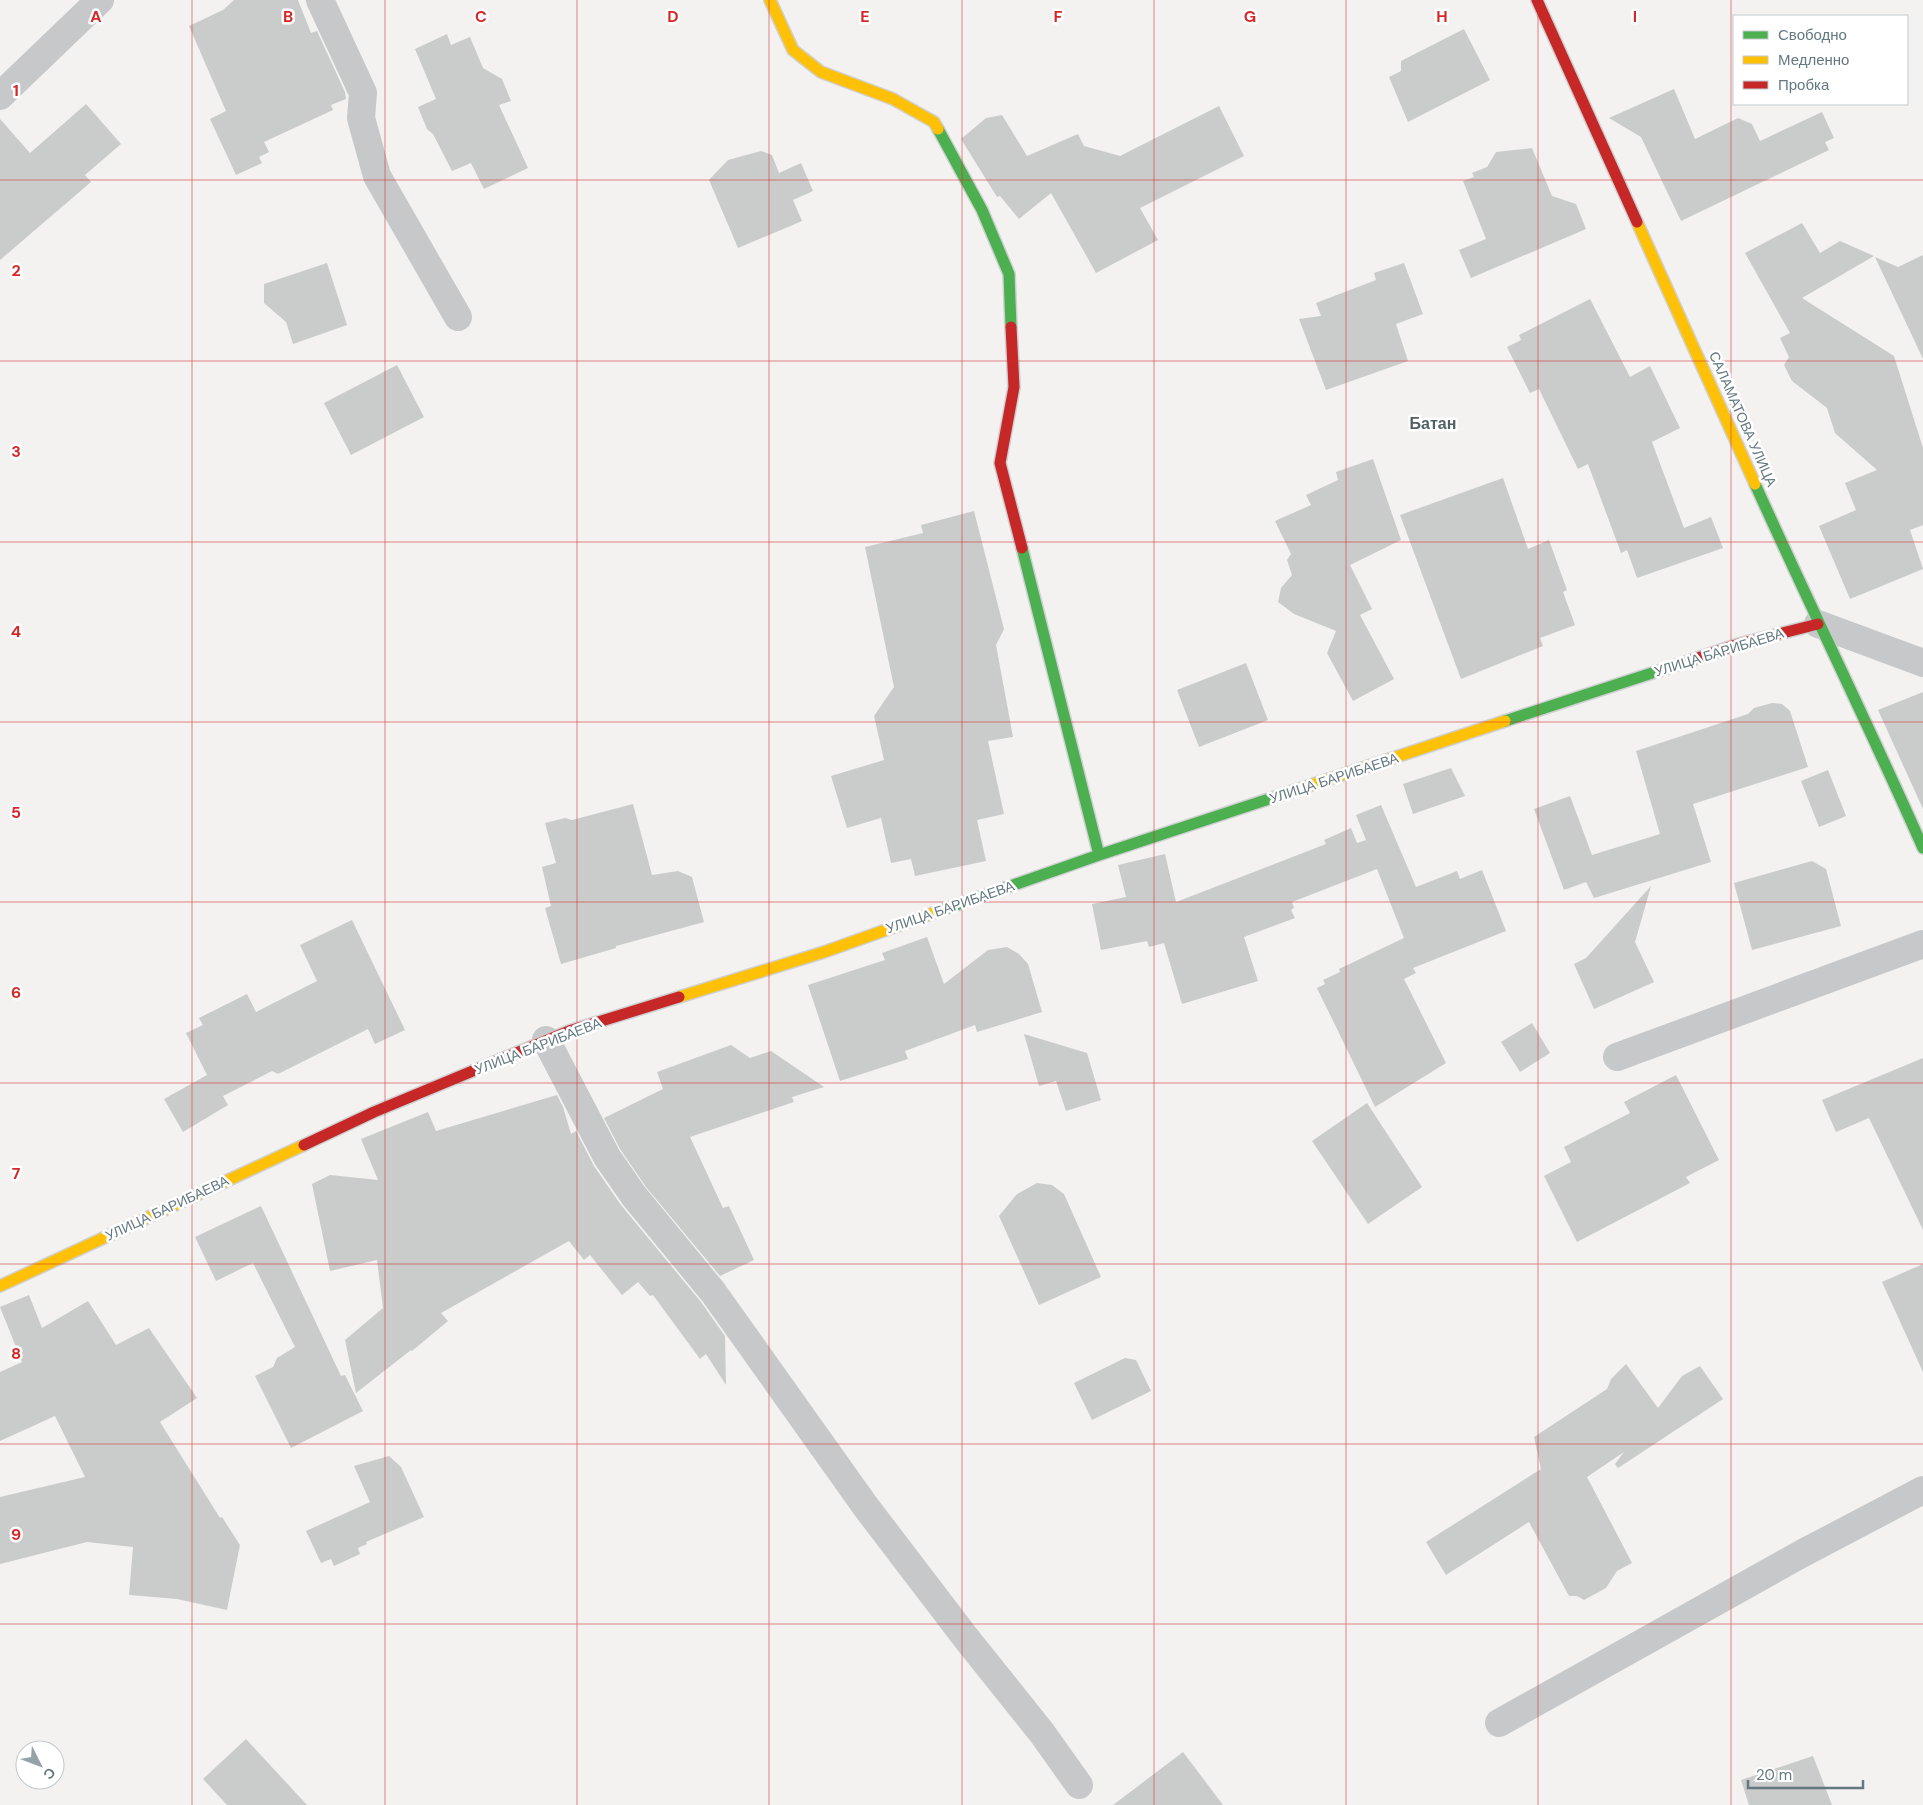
<svg xmlns="http://www.w3.org/2000/svg" width="1923" height="1805" viewBox="0 0 1923 1805" font-family="'DM Sans',sans-serif">
	<style>
		.building { fill: #cacbcb }
		.lines { fill: none; stroke-linecap: round; stroke-linejoin: round }
		.fast-casing { stroke: #cfd0d1; stroke-width: 14 }
		.slow-casing { stroke: #cfd0d1; stroke-width: 14 }
		.jam-casing { stroke: #cfd0d1; stroke-width: 14 }
		.street { stroke: #c7c8c9; stroke-width: 28 }
		.fast { stroke: #4caf50; stroke-width: 11 }
		.slow { stroke: #ffc107; stroke-width: 11 }
		.jam { stroke: #c62828; stroke-width: 11 }
		.grid { fill: none; stroke: #d62828; stroke-width: 1; stroke-opacity: 0.55 }
		.labels { text-anchor: middle; dominant-baseline: central; stroke-width: 5; stroke-linejoin: round; paint-order: stroke }
		.street-label { font-size: 14px; fill: #637881; stroke: #fff }
		.quarter-label { font-size: 16px; font-weight: bold; fill: #516066; stroke: #fff }
		.grid-label { font-size: 16px; text-anchor: middle; font-weight: bold; fill: #d62828; stroke: #fff; stroke-width: 5; stroke-linejoin: round; paint-order: stroke }
	</style>
	<rect width="100%" height="100%" fill="#f3f2f1"/>
	<!-- building -->
	<path class="building" d="M 234,0 L 298,0 L 311,33 L 317,31 L 345,92 L 346,99 L 331,105 L 333,110 L 264,142 L 269,152 L 259,157 L 262,163 L 236,175 L 210,119 L 226,111 L 189,26 L 223,10 Z
		M 1464,29 L 1490,80 L 1408,122 L 1389,77 L 1401,71 L 1401,61 Z
		M 447,34 L 451,45 L 470,37 L 483,68 L 502,79 L 511,101 L 499,105 L 528,168 L 484,189 L 471,163 L 452,171 L 433,134 L 427,129 L 418,107 L 436,99 L 415,49 Z
		M 1674,89 L 1695,139 L 1738,118 L 1752,124 L 1760,141 L 1822,112 L 1834,138 L 1825,142 L 1829,150 L 1681,221 L 1641,137 L 1609,118 Z
		M 86,104 L 121,144 L 85,175 L 91,182 L 0,260 L 0,119 L 30,153 Z
		M 1219,106 L 1244,156 L 1140,208 L 1158,240 L 1096,273 L 1051,193 L 1019,219 L 1000,196 L 997,197 L 961,139 L 986,118 L 1002,115 L 1027,156 L 1078,134 L 1084,146 L 1120,156 Z
		M 1532,148 L 1552,196 L 1576,204 L 1586,229 L 1471,278 L 1459,250 L 1486,239 L 1463,181 L 1474,177 L 1472,173 L 1487,167 L 1496,152 Z
		M 761,151 L 772,155 L 779,173 L 801,163 L 813,191 L 793,200 L 802,221 L 738,248 L 709,180 L 728,160 Z
		M 1802,223 L 1820,253 L 1840,241 L 1874,256 L 1802,298 L 1894,356 L 1923,448 L 1923,525 L 1910,530 L 1923,569 L 1850,599 L 1819,526 L 1856,510 L 1845,483 L 1877,470 L 1835,433 L 1827,408 L 1792,381 L 1784,365 L 1789,357 L 1780,338 L 1790,333 L 1745,253 Z
		M 1923,255 L 1923,359 L 1875,257 L 1898,267 Z
		M 327,263 L 347,325 L 293,344 L 286,322 L 264,303 L 264,284 Z
		M 1404,263 L 1423,314 L 1396,324 L 1408,361 L 1326,390 L 1299,319 L 1321,316 L 1316,303 L 1376,280 L 1374,273 Z
		M 1590,299 L 1630,377 L 1650,366 L 1680,428 L 1652,442 L 1684,528 L 1711,517 L 1723,548 L 1637,578 L 1627,550 L 1621,553 L 1588,464 L 1578,469 L 1539,389 L 1530,393 L 1507,347 L 1521,340 L 1519,335 Z
		M 397,365 L 424,417 L 351,455 L 324,403 Z
		M 1373,459 L 1401,540 L 1350,565 L 1372,609 L 1360,615 L 1394,679 L 1353,701 L 1327,653 L 1336,631 L 1294,614 L 1278,602 L 1281,588 L 1292,575 L 1287,560 L 1291,554 L 1275,521 L 1311,505 L 1306,495 L 1338,480 L 1336,472 Z
		M 1503,478 L 1528,549 L 1549,540 L 1567,590 L 1563,592 L 1575,625 L 1540,638 L 1543,646 L 1461,679 L 1400,515 Z
		M 974,511 L 1004,629 L 996,645 L 1013,737 L 988,741 L 1004,814 L 977,820 L 986,861 L 915,876 L 911,859 L 891,863 L 881,818 L 847,828 L 831,776 L 884,760 L 874,716 L 894,687 L 865,547 L 923,533 L 921,525 Z
		M 1246,663 L 1268,720 L 1199,747 L 1177,690 Z
		M 1923,692 L 1923,809 L 1878,710 Z
		M 1772,703 L 1782,704 L 1790,711 L 1808,767 L 1693,804 L 1711,862 L 1594,898 L 1586,882 L 1564,890 L 1534,809 L 1570,796 L 1592,855 L 1660,834 L 1636,751 L 1748,714 L 1754,708 Z
		M 1451,768 L 1465,796 L 1413,814 L 1403,784 Z
		M 1828,770 L 1846,816 L 1819,827 L 1801,781 Z
		M 633,804 L 652,875 L 678,871 L 692,877 L 704,922 L 616,946 L 616,948 L 561,964 L 545,908 L 551,906 L 542,867 L 556,863 L 545,823 L 565,818 L 572,820 Z
		M 1381,805 L 1416,887 L 1457,871 L 1460,879 L 1482,870 L 1506,931 L 1413,968 L 1416,973 L 1404,979 L 1446,1063 L 1375,1107 L 1317,988 L 1325,984 L 1323,980 L 1340,972 L 1339,969 L 1404,938 L 1377,869 L 1292,902 L 1294,908 L 1291,910 L 1295,918 L 1244,937 L 1258,981 L 1182,1004 L 1164,943 L 1149,947 L 1147,941 L 1101,950 L 1092,904 L 1126,897 L 1118,865 L 1165,854 L 1176,902 L 1326,844 L 1324,840 L 1351,828 L 1357,843 L 1366,840 L 1356,815 Z
		M 1812,861 L 1826,869 L 1841,926 L 1752,950 L 1734,883 Z
		M 1651,886 L 1635,942 L 1654,982 L 1594,1009 L 1574,964 L 1586,958 Z
		M 352,920 L 405,1030 L 375,1044 L 368,1029 L 278,1074 L 272,1071 L 223,1096 L 228,1105 L 183,1132 L 164,1099 L 207,1075 L 186,1033 L 203,1025 L 199,1018 L 247,994 L 256,1012 L 317,981 L 300,945 Z
		M 927,937 L 944,984 L 988,950 L 1007,947 L 1019,954 L 1028,964 L 1042,1012 L 977,1032 L 975,1025 L 905,1051 L 908,1059 L 840,1081 L 808,985 L 885,960 L 882,953 Z
		M 1532,1023 L 1550,1053 L 1520,1072 L 1501,1042 Z
		M 1024,1034 L 1087,1053 L 1101,1100 L 1066,1111 L 1056,1081 L 1039,1086 Z
		M 731,1045 L 750,1058 L 771,1051 L 824,1087 L 792,1097 L 794,1102 L 690,1137 L 723,1208 L 729,1206 L 754,1260 L 720,1276 L 646,1187 L 620,1149 L 604,1118 L 663,1089 L 657,1072 Z
		M 1923,1058 L 1923,1230 L 1869,1118 L 1836,1132 L 1822,1100 Z
		M 1676,1075 L 1719,1160 L 1686,1177 L 1690,1183 L 1577,1242 L 1544,1176 L 1571,1162 L 1564,1147 L 1630,1113 L 1624,1102 Z
		M 557,1095 L 563,1107 L 571,1134 L 576,1131 L 594,1166 L 621,1205 L 701,1302 L 725,1336 L 726,1385 L 706,1354 L 700,1359 L 653,1295 L 650,1296 L 638,1282 L 622,1295 L 590,1255 L 584,1260 L 569,1241 L 441,1313 L 448,1321 L 412,1351 L 411,1350 L 356,1393 L 345,1340 L 383,1308 L 377,1260 L 330,1271 L 312,1184 L 330,1175 L 378,1180 L 361,1139 L 428,1112 L 436,1131 Z
		M 1367,1103 L 1422,1187 L 1368,1224 L 1312,1141 Z
		M 1037,1183 L 1052,1185 L 1064,1194 L 1101,1277 L 1039,1305 L 999,1216 L 1017,1194 Z
		M 261,1206 L 341,1376 L 345,1375 L 363,1411 L 291,1448 L 255,1376 L 273,1367 L 277,1358 L 295,1347 L 253,1263 L 216,1281 L 195,1237 Z
		M 1923,1264 L 1923,1372 L 1882,1282 Z
		M 29,1295 L 42,1328 L 88,1301 L 116,1345 L 149,1328 L 197,1398 L 160,1422 L 220,1518 L 222,1517 L 240,1545 L 227,1610 L 177,1599 L 129,1595 L 133,1547 L 87,1542 L 0,1564 L 0,1497 L 85,1477 L 55,1416 L 0,1441 L 0,1372 L 22,1362 L 0,1307 Z
		M 1125,1358 L 1136,1360 L 1151,1391 L 1092,1420 L 1074,1383 Z
		M 1626,1364 L 1658,1408 L 1682,1376 L 1700,1366 L 1723,1399 L 1618,1468 L 1615,1464 L 1624,1452 L 1587,1477 L 1632,1563 L 1617,1571 L 1606,1588 L 1584,1600 L 1577,1596 L 1569,1596 L 1529,1522 L 1446,1575 L 1426,1542 L 1541,1469 L 1534,1437 L 1607,1389 L 1611,1379 Z
		M 389,1456 L 401,1467 L 424,1517 L 366,1542 L 367,1544 L 358,1548 L 360,1554 L 334,1566 L 331,1559 L 321,1563 L 306,1531 L 370,1502 L 354,1466 Z
		M 246,1739 L 307,1805 L 227,1805 L 203,1779 Z
		M 1183,1752 L 1223,1805 L 1113,1805 Z
		M 1813,1756 L 1832,1805 L 1749,1805 L 1741,1780 Z"/>
	<g class="lines">
		<defs>
			<path id="fast" d="M 938,129 L 982,210 L 1009,274 L 1011,327
				M 1755,484 C 1810,606 1869,726 1923,848
				M 1022,548 L 1099,855
				M 1505,721 L 1689,661
				M 939,911 L 1099,855 L 1290,792"/>
			<path id="slow" d="M 770,0 L 793,50 L 821,72 L 893,99 L 934,122 L 938,129
				M 1637,222 L 1755,484
				M 1290,792 L 1505,721
				M 679,997 L 824,952 L 939,911
				M 0,1286 L 304,1145"/>
			<path id="jam" d="M 1537,0 L 1637,222
				M 1011,327 L 1014,387 L 1000,463 L 1022,548
				M 1689,661 L 1739,644 L 1818,624
				M 304,1145 L 374,1112 L 569,1031 L 679,997"/>
		</defs>
		<!-- fast casing -->
		<use href="#fast" class="fast-casing"/>
		<!-- slow casing -->
		<use href="#slow" class="slow-casing"/>
		<!-- jam casing -->
		<use href="#jam" class="jam-casing"/>
		<!-- street -->
		<path class="street" d="M 320,0 L 363,93 L 361,118 L 377,176 L 458,317
			M 0,96 L 100,0
			M 1818,624 L 1923,663
			M 546,1040 L 607,1157 L 634,1196 L 713,1292 L 866,1507 L 966,1638 L 1042,1733 L 1079,1785
			M 1617,1057 L 1923,944
			M 1499,1723 L 1803,1553 L 1923,1490"/>
		<!-- fast -->
		<use href="#fast" class="fast"/>
		<!-- slow -->
		<use href="#slow" class="slow"/>
		<!-- jam -->
		<use href="#jam" class="jam"/>
	</g>
	<!-- grid -->
	<path class="grid" d="M 192,0 L 192,1805M 385,0 L 385,1805M 577,0 L 577,1805M 769,0 L 769,1805M 962,0 L 962,1805M 1154,0 L 1154,1805M 1346,0 L 1346,1805M 1538,0 L 1538,1805M 1731,0 L 1731,1805M 0,180 L 1923,180M 0,361 L 1923,361M 0,542 L 1923,542M 0,722 L 1923,722M 0,902 L 1923,902M 0,1083 L 1923,1083M 0,1264 L 1923,1264M 0,1444 L 1923,1444M 0,1624 L 1923,1624"/>
	<g class="labels">
		<!-- street labels -->
		<g class="street-label">
			<text transform="translate(1743 419) rotate(66)">САЛАМАТОВА УЛИЦА</text>
			<text transform="translate(1719 652) rotate(-17)">УЛИЦА БАРИБАЕВА</text>
			<text transform="translate(1334 778) rotate(-18)">УЛИЦА БАРИБАЕВА</text>
			<text transform="translate(950 907) rotate(-19)">УЛИЦА БАРИБАЕВА</text>
			<text transform="translate(538 1046) rotate(-21)">УЛИЦА БАРИБАЕВА</text>
			<text transform="translate(167 1208) rotate(-25)">УЛИЦА БАРИБАЕВА</text>
		</g>
		<!-- quarter labels -->
		<g class="quarter-label">
			<text x="1433" y="423">Батан</text>
		</g>
	</g>
	<g class="grid-label">
		<text x="96" y="22">A</text>
		<text x="288" y="22">B</text>
		<text x="481" y="22">C</text>
		<text x="673" y="22">D</text>
		<text x="865" y="22">E</text>
		<text x="1058" y="22">F</text>
		<text x="1250" y="22">G</text>
		<text x="1442" y="22">H</text>
		<text x="1635" y="22">I</text>
		<text x="16" y="96">1</text>
		<text x="16" y="276">2</text>
		<text x="16" y="457">3</text>
		<text x="16" y="637">4</text>
		<text x="16" y="818">5</text>
		<text x="16" y="998">6</text>
		<text x="16" y="1179">7</text>
		<text x="16" y="1359">8</text>
		<text x="16" y="1540">9</text>
	</g>
	<!-- legend -->
	<rect x="1733" y="15" width="175" height="90" fill="#ffffff" stroke="#c1c9cd"/>
	<rect x="1743" y="31" width="25" height="8" fill="#4caf50" stroke="#c1c9cd"/>
	<text x="1778" y="40" font-size="15" fill="#637881">Свободно</text>
	<rect x="1743" y="56" width="25" height="8" fill="#ffc107" stroke="#c1c9cd"/>
	<text x="1778" y="65" font-size="15" fill="#637881">Медленно</text>
	<rect x="1743" y="81" width="25" height="8" fill="#c62828" stroke="#c1c9cd"/>
	<text x="1778" y="90" font-size="15" fill="#637881">Пробка</text>
	<!-- north arrow -->
	<g transform="translate(40 1765) rotate(132)"><circle r="24" fill="#ffffff" stroke="#c1c9cd"/>
	<path d="M0-4L9 19L0 12L-9 19Z" fill="#95a3a8"/>
	<text y="-8" font-size="14" font-weight="bold" text-anchor="middle" fill="#637881">С</text>
	</g>
	<!-- scale -->
	<path d="M1748 1780v8h115v-8" fill="none" stroke="#637881" stroke-width="2.5"/>
	<text x="1756" y="1780" font-size="15" fill="#637881" stroke="#ffffff" stroke-width="4" paint-order="stroke">20 m</text>
</svg>
